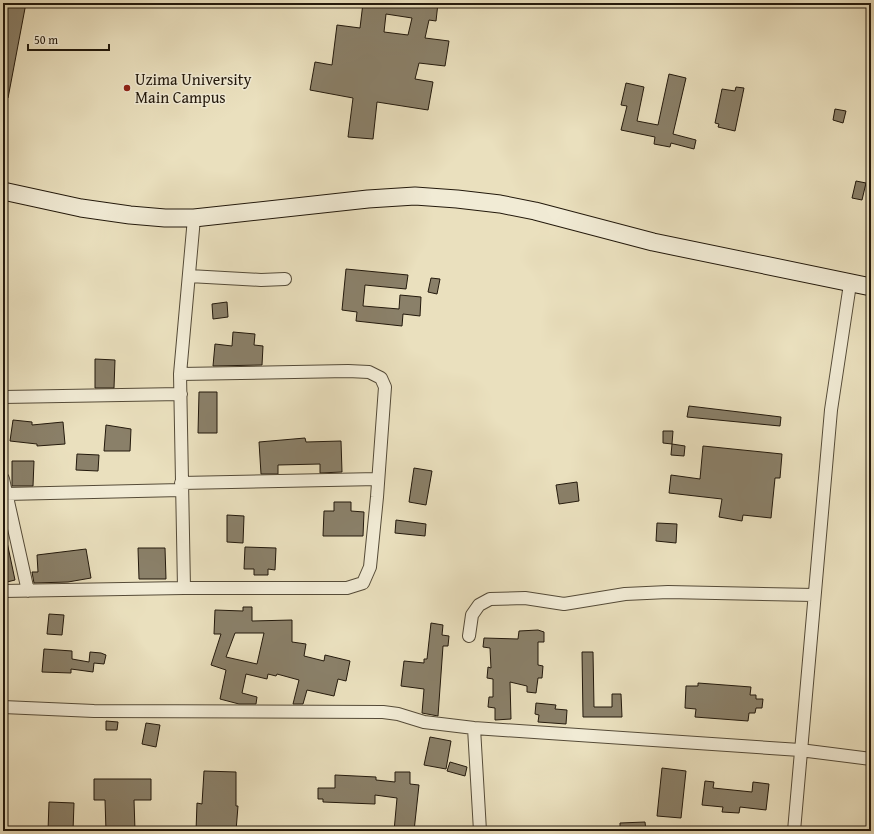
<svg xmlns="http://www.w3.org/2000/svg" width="874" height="834" viewBox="0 0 874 834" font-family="'Gentium Book Plus',serif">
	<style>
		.building { fill: #8a8069; stroke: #23190c; fill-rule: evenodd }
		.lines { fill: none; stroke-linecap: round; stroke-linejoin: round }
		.minor-casing { stroke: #554b38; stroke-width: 14 }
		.secondary-casing { stroke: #23190c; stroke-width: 19 }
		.minor { stroke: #f1ebd5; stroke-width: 12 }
		.secondary { stroke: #f1ebd5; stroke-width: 17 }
		.poi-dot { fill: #8f2418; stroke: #f1ebd5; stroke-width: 1.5 }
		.labels { text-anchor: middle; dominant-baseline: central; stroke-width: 3; stroke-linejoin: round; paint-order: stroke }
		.poi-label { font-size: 16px; fill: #23190c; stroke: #f1ebd5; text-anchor: start }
	</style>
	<rect width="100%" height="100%" fill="#eae0be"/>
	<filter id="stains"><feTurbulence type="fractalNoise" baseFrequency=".005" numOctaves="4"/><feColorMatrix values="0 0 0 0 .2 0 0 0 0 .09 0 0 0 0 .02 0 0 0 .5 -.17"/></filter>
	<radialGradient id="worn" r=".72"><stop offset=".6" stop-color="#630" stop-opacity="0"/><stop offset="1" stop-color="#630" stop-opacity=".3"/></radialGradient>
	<!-- building -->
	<path class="building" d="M 4,3 L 26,3 L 8,98 L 3,98 Z
		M 363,3 L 438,3 L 436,21 L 429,20 L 425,38 L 449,41 L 445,66 L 419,63 L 415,79 L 433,82 L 428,110 L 377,102 L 373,139 L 348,137 L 353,98 L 310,90 L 315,62 L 332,65 L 337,25 L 360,28 ZM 386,14 L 412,18 L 408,35 L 384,32 Z
		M 669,74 L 686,78 L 673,134 L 696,140 L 694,149 L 671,143 L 670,147 L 654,144 L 655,137 L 621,130 L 627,106 L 621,105 L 626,83 L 644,87 L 637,121 L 658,125 Z
		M 736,87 L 744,88 L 735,131 L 718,127 L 719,124 L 715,123 L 722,89 L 735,91 Z
		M 835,109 L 846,111 L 843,123 L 833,120 Z
		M 856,181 L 866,183 L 862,200 L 852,198 Z
		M 346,269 L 408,275 L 406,289 L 365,285 L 363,306 L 399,309 L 400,295 L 421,297 L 420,316 L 403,314 L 402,326 L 356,321 L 357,312 L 342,310 Z
		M 431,278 L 440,279 L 437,294 L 428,292 Z
		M 227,302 L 228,317 L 213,319 L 212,304 Z
		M 233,332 L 255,334 L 254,345 L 263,346 L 262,365 L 213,366 L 215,344 L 232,346 Z
		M 95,359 L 115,360 L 114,388 L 95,388 Z
		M 199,392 L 217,392 L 217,433 L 198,433 Z
		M 689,406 L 781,417 L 780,426 L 687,417 Z
		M 13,420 L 32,422 L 32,425 L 63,422 L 65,444 L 37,446 L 37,444 L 10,441 Z
		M 106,425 L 131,429 L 130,451 L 104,451 Z
		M 663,431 L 673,431 L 672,444 L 663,443 Z
		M 305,438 L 306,442 L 341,441 L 342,472 L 320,473 L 320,464 L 278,465 L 278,474 L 261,474 L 259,442 Z
		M 672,444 L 685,446 L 684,456 L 671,455 Z
		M 703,446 L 782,454 L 780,478 L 775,478 L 771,518 L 743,515 L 742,521 L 719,517 L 722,499 L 669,493 L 671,475 L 700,479 Z
		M 77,454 L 99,455 L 98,471 L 76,470 Z
		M 12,461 L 34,461 L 33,486 L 12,486 Z
		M 414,468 L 432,471 L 426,505 L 409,502 Z
		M 577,482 L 579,501 L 559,504 L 556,485 Z
		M 334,502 L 351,502 L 351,511 L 364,512 L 363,536 L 323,536 L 324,511 L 334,511 Z
		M 227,515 L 244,516 L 243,543 L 227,542 Z
		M 396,520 L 426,524 L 425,536 L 395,533 Z
		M 657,523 L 677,524 L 676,543 L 656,541 Z
		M 3,542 L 7,542 L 15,580 L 3,583 Z
		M 245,547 L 276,548 L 275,570 L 268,569 L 268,575 L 254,575 L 254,569 L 244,569 Z
		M 138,548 L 165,548 L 166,579 L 139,579 Z
		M 86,549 L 91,578 L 68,582 L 34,583 L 32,572 L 38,572 L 37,555 Z
		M 243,607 L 252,607 L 252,621 L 292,620 L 292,642 L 306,644 L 304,656 L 324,661 L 325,655 L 350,661 L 346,681 L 338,679 L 334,696 L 307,690 L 303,704 L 293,704 L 299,680 L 277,674 L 276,676 L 268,674 L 267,679 L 246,674 L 242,693 L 257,697 L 256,704 L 239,704 L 220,699 L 226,670 L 211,665 L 221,634 L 214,634 L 215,610 L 243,611 ZM 235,633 L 264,633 L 257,664 L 226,657 Z
		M 49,614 L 64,615 L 62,635 L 47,634 Z
		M 431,623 L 443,625 L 442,635 L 449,636 L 448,646 L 443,646 L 438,716 L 422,713 L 424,689 L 401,686 L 404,661 L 424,663 L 424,659 L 427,659 Z
		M 538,630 L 544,632 L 544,642 L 538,642 L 538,665 L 543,666 L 542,678 L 538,678 L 536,693 L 527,692 L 527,686 L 510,682 L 511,719 L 495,720 L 495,708 L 488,707 L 489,697 L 493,697 L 493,679 L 487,678 L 488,667 L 491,668 L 490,648 L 483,647 L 484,638 L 518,639 L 519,631 Z
		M 44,649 L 72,651 L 72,659 L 89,662 L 90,652 L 101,653 L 106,655 L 104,664 L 94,663 L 93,672 L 71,669 L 71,673 L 42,672 Z
		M 582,652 L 593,652 L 594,707 L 612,707 L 612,694 L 621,694 L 622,717 L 583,717 Z
		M 698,683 L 751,687 L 750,695 L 756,695 L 756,699 L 763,699 L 762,708 L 756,708 L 755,713 L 749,713 L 748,721 L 695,717 L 696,709 L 685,708 L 686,686 L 698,686 Z
		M 536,703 L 556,705 L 555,709 L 567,710 L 566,724 L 538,722 L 539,715 L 535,714 Z
		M 106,721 L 118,722 L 117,730 L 106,730 Z
		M 146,723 L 160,725 L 156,747 L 142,744 Z
		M 430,737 L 451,741 L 446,769 L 424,765 Z
		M 450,762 L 467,767 L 465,776 L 447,771 Z
		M 662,768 L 686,771 L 681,818 L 657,816 Z
		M 204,771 L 236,772 L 236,806 L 238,806 L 236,831 L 196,831 L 197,803 L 202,804 Z
		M 395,772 L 410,772 L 410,784 L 419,785 L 414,831 L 394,831 L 397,798 L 375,795 L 375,804 L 323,802 L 323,799 L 318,799 L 318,788 L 335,788 L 335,775 L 376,777 L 376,780 L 395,782 Z
		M 94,779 L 151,779 L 151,800 L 134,800 L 135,831 L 106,831 L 105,800 L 94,800 Z
		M 705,781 L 714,782 L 713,788 L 752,792 L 753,782 L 769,784 L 766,810 L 740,807 L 739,813 L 722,812 L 723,807 L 702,805 Z
		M 49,802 L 74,803 L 73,831 L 48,831 Z
		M 645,822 L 646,831 L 620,831 L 620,823 Z"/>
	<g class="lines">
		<defs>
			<path id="minor" d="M 189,276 L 261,280 L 285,279
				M 3,397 L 181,394
				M 3,479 L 28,591
				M 181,483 L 378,479
				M 6,494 L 181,490
				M 184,588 L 180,374 L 194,218
				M 3,591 L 184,588 L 347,588 L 363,583 L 370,567 L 377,497 L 385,387 L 381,378 L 369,372 L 348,371 L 180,374
				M 469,636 L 472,615 L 479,605 L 490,599 L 525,598 L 564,604 L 625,594 L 668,592 L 814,595
				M 3,707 L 94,711 L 383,712 L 398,714 L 424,722 L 474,728 L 800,750 L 871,759
				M 474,728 L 480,831
				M 794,831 L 831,410 L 850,284"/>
			<path id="secondary" d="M 3,191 L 81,208 L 130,215 L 165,218 L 194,218 L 368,199 L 415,196 L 457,199 L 500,204 L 535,211 L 653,242 L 871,287"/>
		</defs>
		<!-- minor casing -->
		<use href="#minor" class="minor-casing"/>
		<!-- secondary casing -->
		<use href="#secondary" class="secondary-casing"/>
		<!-- minor -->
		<use href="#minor" class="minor"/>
		<!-- secondary -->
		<use href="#secondary" class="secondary"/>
	</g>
	<!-- markers -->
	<circle class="poi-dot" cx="127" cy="88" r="4"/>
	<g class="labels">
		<!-- poi labels -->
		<g class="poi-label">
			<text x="135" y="79">Uzima University<tspan x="135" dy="18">Main Campus</tspan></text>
		</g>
	</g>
	<!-- margin -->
	<rect width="874" height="834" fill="none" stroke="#eae0be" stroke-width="16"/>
	<rect x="4" y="4" width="866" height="826" fill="none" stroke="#23190c" stroke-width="2"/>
	<rect x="8" y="8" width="858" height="818" fill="none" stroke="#23190c"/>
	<!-- scale -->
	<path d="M28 44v6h81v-6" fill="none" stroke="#23190c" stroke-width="2"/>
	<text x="34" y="44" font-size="12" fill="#23190c" stroke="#f1ebd5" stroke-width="3" paint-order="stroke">50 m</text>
	<rect width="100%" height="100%" filter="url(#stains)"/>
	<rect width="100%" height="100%" fill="url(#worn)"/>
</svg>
